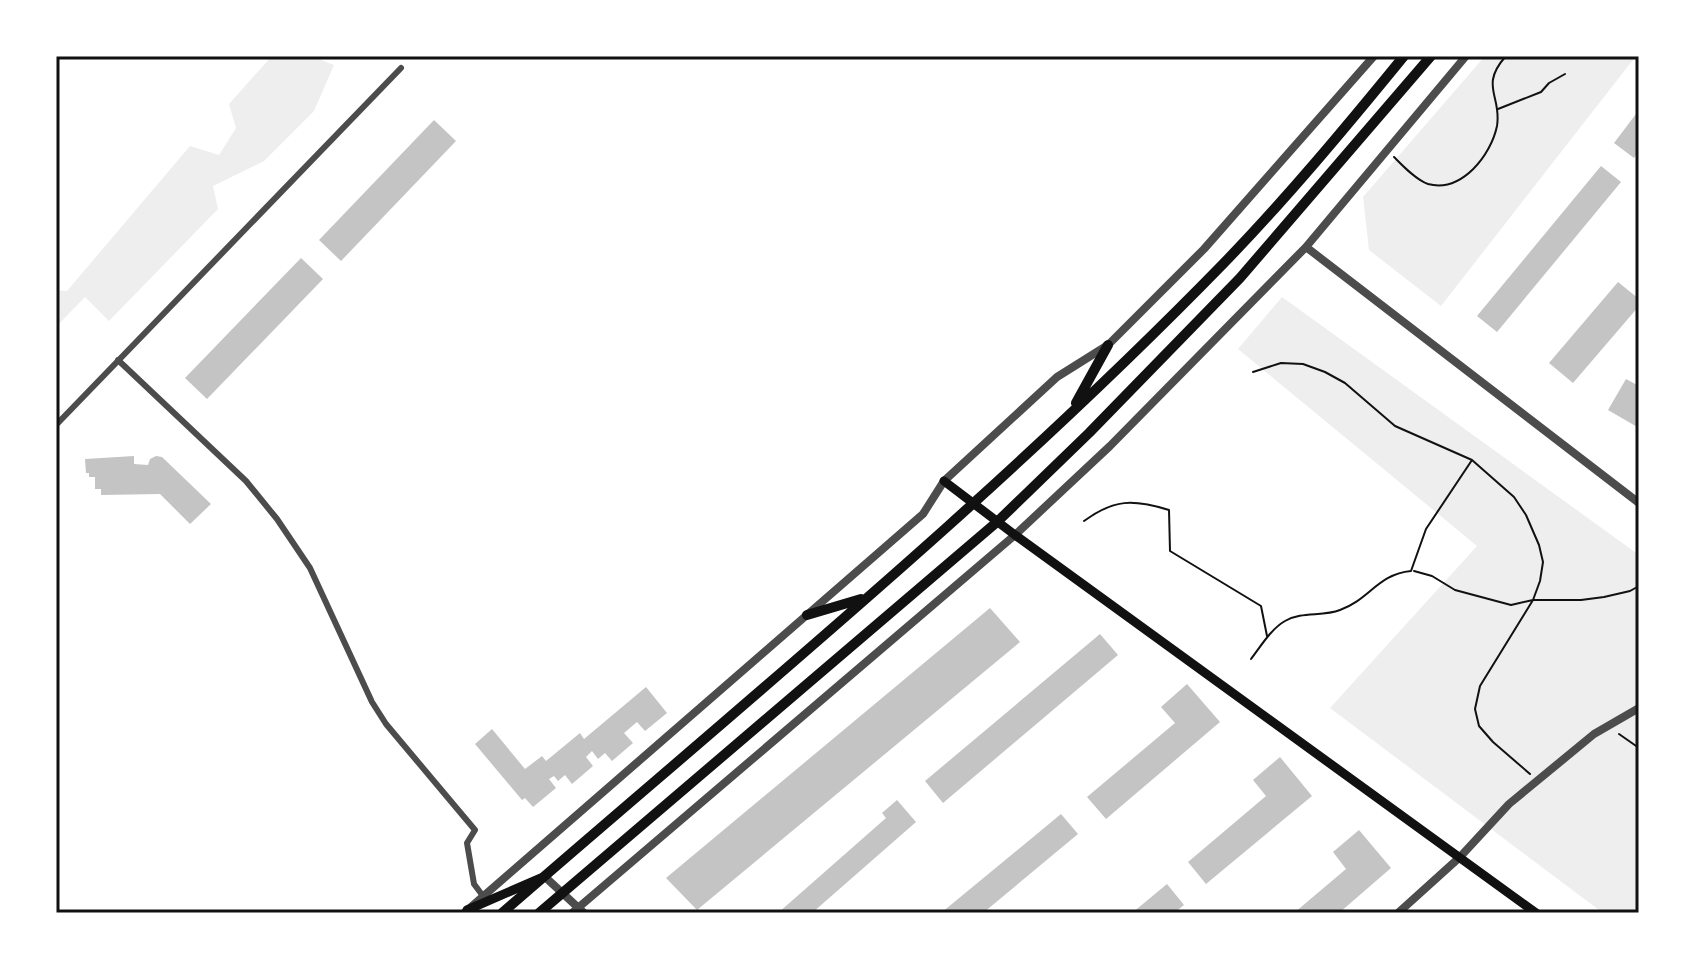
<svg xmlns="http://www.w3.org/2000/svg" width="1695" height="969" viewBox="0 0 1695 969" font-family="'Public Sans',sans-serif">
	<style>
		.green { fill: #eee }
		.building { fill: #c4c4c4 }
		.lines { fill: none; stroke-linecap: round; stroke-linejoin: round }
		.path { stroke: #111; stroke-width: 2 }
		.minor { stroke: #4c4c4c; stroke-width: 6 }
		.tertiary { stroke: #4c4c4c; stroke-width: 8 }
		.secondary { stroke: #111; stroke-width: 9 }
		.primary { stroke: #111; stroke-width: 10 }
		.neatline { fill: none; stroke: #111; stroke-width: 3 }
	</style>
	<rect width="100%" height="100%" fill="#fff"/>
	<!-- green -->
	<path class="green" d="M 272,56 L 311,56 L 334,65 L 314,111 L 264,161 L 213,186 L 218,209 L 109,321 L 85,297 L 56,327 L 56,290 L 67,291 L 190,146 L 219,155 L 236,128 L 229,104 Z
		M 1485,56 L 1636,56 L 1441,306 L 1369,250 L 1363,197 Z
		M 1282,297 L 1639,555 L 1639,913 L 1603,913 L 1330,708 L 1477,546 L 1238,349 Z"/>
	<!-- building -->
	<path class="building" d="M 1639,110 L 1639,151 L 1634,158 L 1614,143 Z
		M 434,120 L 456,141 L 341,261 L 319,240 Z
		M 1601,166 L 1621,182 L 1497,332 L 1477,316 Z
		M 301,258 L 323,279 L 207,399 L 185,378 Z
		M 1618,282 L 1639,299 L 1639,306 L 1573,383 L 1549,363 Z
		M 1626,379 L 1639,386 L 1639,428 L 1608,410 Z
		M 134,456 L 134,464 L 148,465 L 150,459 L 156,456 L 162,457 L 211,504 L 190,524 L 160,494 L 101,495 L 101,489 L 95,489 L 95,477 L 89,477 L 89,473 L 86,473 L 85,459 Z
		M 990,608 L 1020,642 L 697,910 L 666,878 Z
		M 1100,634 L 1118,655 L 943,803 L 925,781 Z
		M 1187,684 L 1220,722 L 1106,819 L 1087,797 L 1175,723 L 1161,707 Z
		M 646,687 L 667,713 L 645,731 L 637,722 L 624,733 L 633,743 L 612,761 L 605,753 L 598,759 L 592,751 L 586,757 L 593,766 L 572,784 L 565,775 L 558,781 L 554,776 L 549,779 L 556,788 L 533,807 L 525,798 L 522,800 L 475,744 L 492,729 L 525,769 L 542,756 L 546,761 L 580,733 L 584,739 Z
		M 1280,757 L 1312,796 L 1206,884 L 1188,862 L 1266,796 L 1253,780 Z
		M 897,800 L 916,822 L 812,913 L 778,913 L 886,818 L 882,813 Z
		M 1061,814 L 1078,834 L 983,913 L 941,913 Z
		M 1359,830 L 1391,868 L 1339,913 L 1294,913 L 1346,869 L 1333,852 Z
		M 1167,884 L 1184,905 L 1174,913 L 1132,913 Z"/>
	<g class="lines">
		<!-- path -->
		<path class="path" d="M 1498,109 L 1541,92 L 1549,83 L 1565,74
			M 1394,157 C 1403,166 1416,180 1428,184 C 1462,193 1491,155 1497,126 C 1502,96 1479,86 1506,56
			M 1253,372 L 1281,363 L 1303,364 L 1325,372 L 1345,383 L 1395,426 L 1472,460 L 1514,497 L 1526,515 L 1539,545 L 1543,562 L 1540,581 L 1533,600 L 1480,686 L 1475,709 L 1479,726 L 1493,742 L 1530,774
			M 1084,521 C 1114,499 1133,499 1169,510 L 1170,551 L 1261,606 L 1267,636
			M 1414,571 L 1432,576 L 1455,590 L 1511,605 L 1533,600 L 1581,600 L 1604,597 L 1630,591 L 1639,586
			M 1251,659 C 1261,646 1271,629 1285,621 C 1302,611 1322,617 1340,610 C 1369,600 1378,574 1411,571 L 1426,529 L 1472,460
			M 1619,734 L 1639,748"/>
		<!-- minor -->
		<path class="minor" d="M 118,360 L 246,481 L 277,519 L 310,568 L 372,702 L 386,724 L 475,830 L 467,843 L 474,884 L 483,896
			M 56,425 L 401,68"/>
		<!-- tertiary -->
		<path class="tertiary" d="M 1306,247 L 1639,503
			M 544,876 L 584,913
			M 464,913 L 923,514 L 944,481 L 1057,377 L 1108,345 L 1204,249 L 1374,56
			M 572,913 L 1015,535 L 1110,446 L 1306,247 L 1466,56
			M 1398,913 L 1460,857 L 1509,804 L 1594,734 L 1639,708"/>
		<!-- secondary -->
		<path class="secondary" d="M 944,481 L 1015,535 L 1536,913
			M 467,910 L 541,878"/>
		<!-- primary -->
		<path class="primary" d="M 1076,403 L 1108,345
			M 807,615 L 861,599
			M 502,913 C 746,701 997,496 1223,264 C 1287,198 1346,127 1404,56
			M 539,913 L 997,522 L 1089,433 L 1240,278 L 1431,56"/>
	</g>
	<!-- border -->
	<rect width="1695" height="969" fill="none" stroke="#ffffff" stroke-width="116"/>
	<rect x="58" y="58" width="1579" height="853" class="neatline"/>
</svg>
